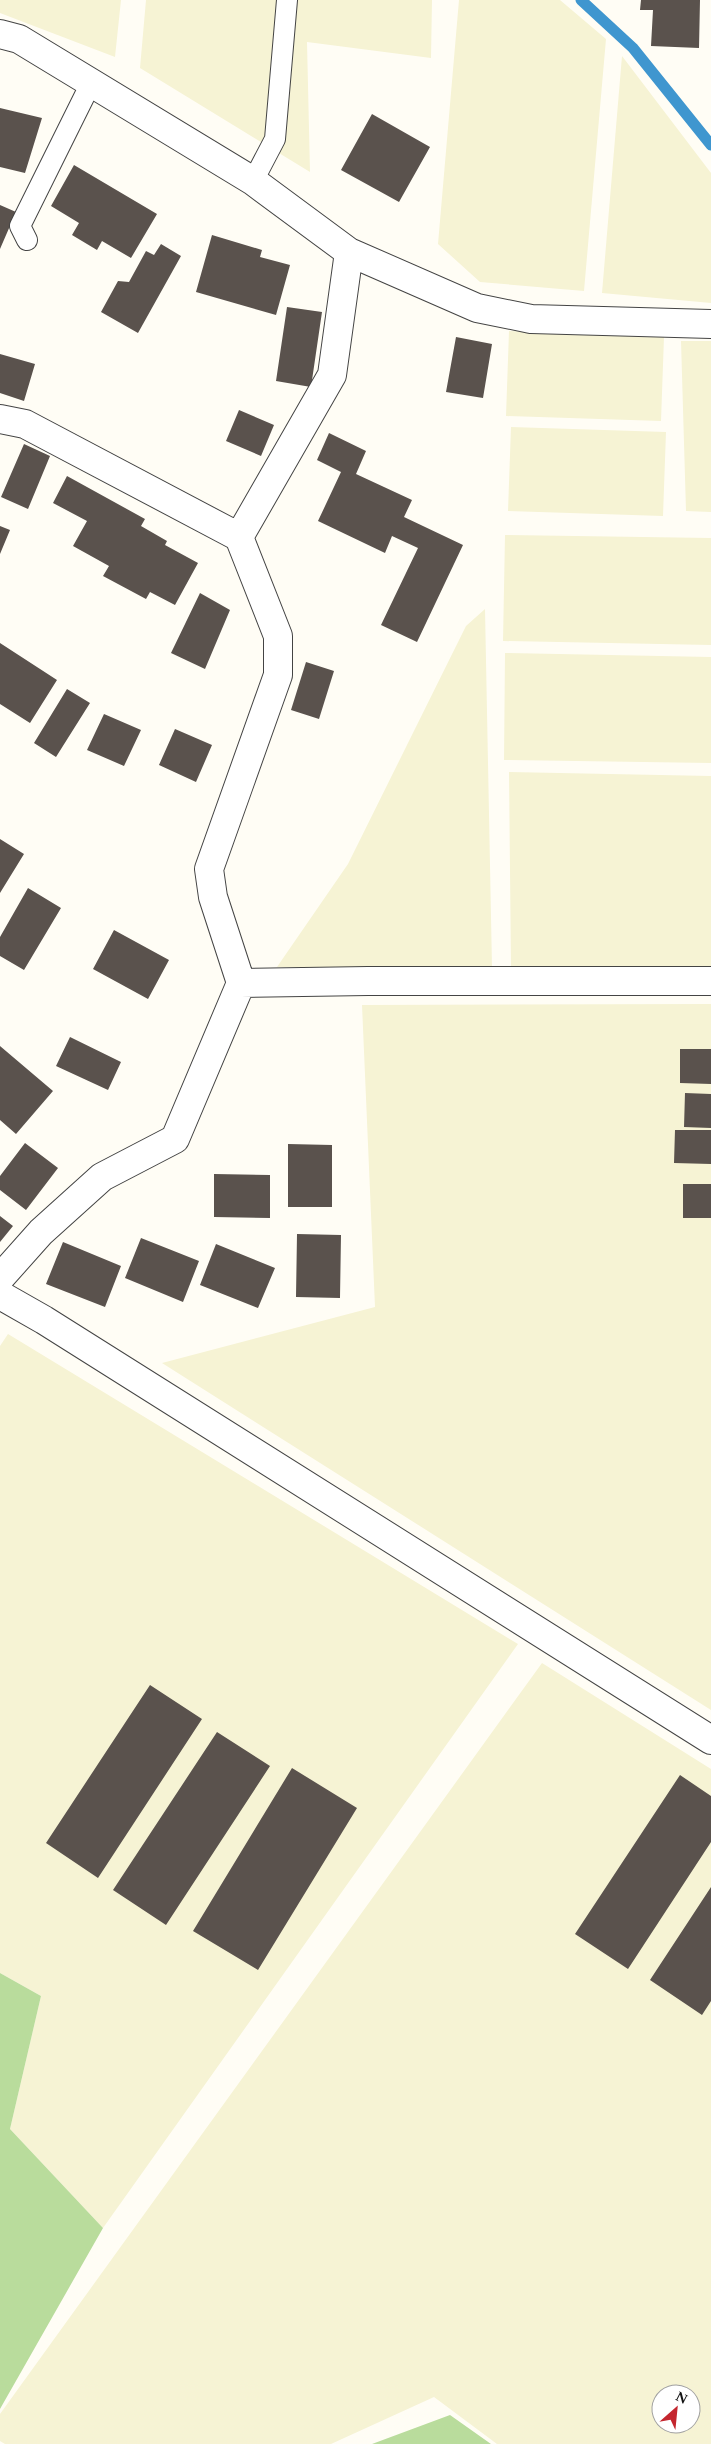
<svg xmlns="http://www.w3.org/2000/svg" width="711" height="2444" viewBox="0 0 711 2444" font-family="Spectral,serif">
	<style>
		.farmland { fill: #f6f3d4; fill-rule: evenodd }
		.forest { fill: #b9dc9c }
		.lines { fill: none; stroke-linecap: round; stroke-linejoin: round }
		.stream { stroke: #3f96cf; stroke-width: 11 }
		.building { fill: #5a524d }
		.service-casing { stroke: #444; stroke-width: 22 }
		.minor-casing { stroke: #444; stroke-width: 30 }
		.service { stroke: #fff; stroke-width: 20 }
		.minor { stroke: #fff; stroke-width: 28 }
	</style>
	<rect width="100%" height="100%" fill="#fffdf5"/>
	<!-- farmland -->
	<path class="farmland" d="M 0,0 L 121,0 L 115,57 L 0,13 Z
		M 146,0 L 432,0 L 431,58 L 307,42 L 310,172 L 140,68 Z
		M 459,0 L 560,0 L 606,39 L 584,291 L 480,282 L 438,244 Z
		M 622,56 L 711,173 L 711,303 L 602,293 Z
		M 509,331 L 664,337 L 661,421 L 506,416 Z
		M 681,341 L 711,341 L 711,512 L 686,511 Z
		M 511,427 L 666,432 L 663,516 L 508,511 Z
		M 505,535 L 711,538 L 711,645 L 503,641 Z
		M 485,609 L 492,967 L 277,967 L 348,864 L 466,626 Z
		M 505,653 L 711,657 L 711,763 L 504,760 Z
		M 509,772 L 711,776 L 711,967 L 511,968 Z
		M 711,1004 L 711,1710 L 162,1363 L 375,1307 L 362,1005 Z
		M 8,1334 L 518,1644 L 103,2228 L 10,2129 L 41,1996 L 0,1973 L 0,1346 Z
		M 542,1663 L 711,1769 L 711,2444 L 497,2444 L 434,2397 L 331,2444 L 5,2444 L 0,2441 L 0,2414 ZM 661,2394 L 691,2394 L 691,2424 L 661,2424 Z"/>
	<!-- forest -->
	<path class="forest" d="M 0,1973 L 41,1996 L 10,2129 L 103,2228 L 0,2409 Z
		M 450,2415 L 491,2444 L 372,2444 Z"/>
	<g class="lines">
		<!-- stream -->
		<path class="stream" d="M 581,0 L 633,48 L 711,145"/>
	</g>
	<!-- building -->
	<path class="building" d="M 641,0 L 700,0 L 699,48 L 651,46 L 653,10 L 640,10 Z
		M 0,108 L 42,118 L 25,173 L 0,167 Z
		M 372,114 L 430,147 L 399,202 L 341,170 Z
		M 74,165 L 157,214 L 131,258 L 102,241 L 97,250 L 72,235 L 79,223 L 51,206 Z
		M 0,205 L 16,212 L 0,249 Z
		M 212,235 L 262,250 L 260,257 L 290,265 L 276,315 L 196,292 Z
		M 161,244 L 181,256 L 138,333 L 101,312 L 118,281 L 129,282 L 146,251 L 154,255 Z
		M 287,307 L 322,312 L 311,387 L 276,381 Z
		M 456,337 L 492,344 L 483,398 L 446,392 Z
		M 0,354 L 35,364 L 24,401 L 0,393 Z
		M 239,410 L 274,425 L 261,456 L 226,441 Z
		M 329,433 L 366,451 L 356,474 L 412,500 L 404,517 L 463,545 L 417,642 L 381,625 L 418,548 L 392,536 L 385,553 L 318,521 L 341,472 L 317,460 Z
		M 24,444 L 50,456 L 28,509 L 1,497 Z
		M 67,476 L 145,519 L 141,526 L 167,541 L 165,545 L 198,563 L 175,605 L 150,592 L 146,599 L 103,576 L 109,566 L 73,546 L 87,521 L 53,503 Z
		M 0,526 L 10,530 L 0,554 Z
		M 200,593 L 230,610 L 205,669 L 171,653 Z
		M 0,643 L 57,680 L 30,723 L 0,704 Z
		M 306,662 L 334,671 L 319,719 L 291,710 Z
		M 67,689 L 90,703 L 56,757 L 34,743 Z
		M 104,714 L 141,730 L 124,766 L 87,750 Z
		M 175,729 L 212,745 L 196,782 L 159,765 Z
		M 0,839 L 24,854 L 0,893 Z
		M 28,888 L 61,908 L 24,970 L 0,956 L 0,937 Z
		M 114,930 L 169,960 L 148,999 L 93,969 Z
		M 70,1037 L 121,1062 L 108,1090 L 56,1066 Z
		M 0,1046 L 53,1091 L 16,1134 L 0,1120 Z
		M 680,1049 L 711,1049 L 711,1084 L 680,1083 Z
		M 685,1093 L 711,1094 L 711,1128 L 684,1127 Z
		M 675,1130 L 711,1130 L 711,1164 L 674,1163 Z
		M 25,1143 L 58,1168 L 26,1210 L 0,1190 L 0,1176 Z
		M 288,1144 L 332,1145 L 332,1207 L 288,1207 Z
		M 214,1174 L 270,1175 L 270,1218 L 214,1217 Z
		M 683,1184 L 711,1184 L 711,1218 L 683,1218 Z
		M 0,1216 L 13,1226 L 0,1242 Z
		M 297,1234 L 341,1235 L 340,1298 L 296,1297 Z
		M 141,1238 L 199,1261 L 183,1302 L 125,1278 Z
		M 63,1242 L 121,1266 L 105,1307 L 46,1284 Z
		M 216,1244 L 275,1268 L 258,1308 L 200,1285 Z
		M 150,1685 L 202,1719 L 98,1878 L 46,1843 Z
		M 217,1732 L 270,1766 L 166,1925 L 113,1890 Z
		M 292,1768 L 357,1808 L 258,1970 L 193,1931 Z
		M 680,1775 L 711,1796 L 711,1842 L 628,1969 L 575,1934 Z
		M 711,1887 L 711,2001 L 702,2015 L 650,1980 Z"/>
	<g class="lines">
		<defs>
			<path id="service" d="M 253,181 L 275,139 L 287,0
				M 27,240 L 20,226 L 91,83"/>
			<path id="minor" d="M 0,34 L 19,39 L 253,181 L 349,252 L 477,308 L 531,319 L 711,324
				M 0,419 L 25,424 L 239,537 L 278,636 L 278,675 L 209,869 L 213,897 L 241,983 L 175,1139 L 102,1177 L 41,1232 L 0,1278
				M 239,537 L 332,375 L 349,252
				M 241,983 L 368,981 L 711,981
				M 0,1295 L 44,1320 L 711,1740"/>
		</defs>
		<!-- service casing -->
		<use href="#service" class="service-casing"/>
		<!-- minor casing -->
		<use href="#minor" class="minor-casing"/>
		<!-- service -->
		<use href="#service" class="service"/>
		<!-- minor -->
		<use href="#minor" class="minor"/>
	</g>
	<!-- north arrow -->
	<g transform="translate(676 2409) rotate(27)"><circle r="24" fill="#ffffff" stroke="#a0a0a0"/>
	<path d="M0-4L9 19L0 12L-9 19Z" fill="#c4262e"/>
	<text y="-8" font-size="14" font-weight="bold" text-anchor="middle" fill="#111111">N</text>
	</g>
</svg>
